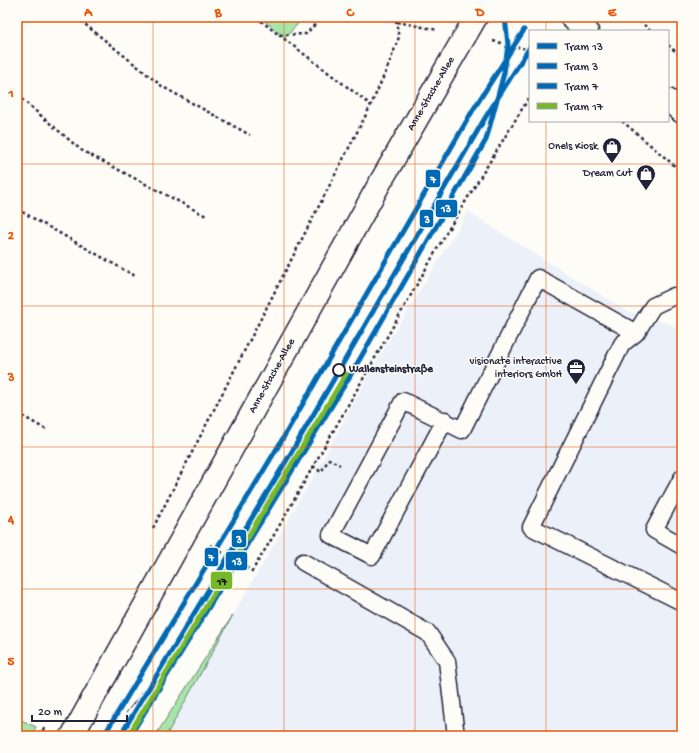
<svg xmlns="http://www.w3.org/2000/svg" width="699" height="753" viewBox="0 0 699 753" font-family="'Gochi Hand',sans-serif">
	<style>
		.built { fill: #ecf1f9 }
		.green { fill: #a9e4aa; stroke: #668372 }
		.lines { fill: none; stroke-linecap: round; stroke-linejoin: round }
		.service-casing { stroke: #22223b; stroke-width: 19 }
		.tertiary-casing { stroke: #22223b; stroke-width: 25 }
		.path { stroke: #22223b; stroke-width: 2.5; stroke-dasharray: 3 3; stroke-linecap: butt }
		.service { stroke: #fdfcf7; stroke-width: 16 }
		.tertiary { stroke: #fdfcf7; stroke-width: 22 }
		.tram { stroke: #22223b; stroke-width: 1 }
		.tram-1-casing { stroke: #fdfcf7; stroke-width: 8 }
		.tram-2-casing { stroke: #fdfcf7; stroke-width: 8 }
		.tram-3-casing { stroke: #fdfcf7; stroke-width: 8 }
		.tram-4-casing { stroke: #fdfcf7; stroke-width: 8 }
		.tram-1 { stroke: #0069b4; stroke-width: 5 }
		.tram-2 { stroke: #0069b4; stroke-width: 5 }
		.tram-3 { stroke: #0069b4; stroke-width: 5 }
		.tram-4 { stroke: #76b82a; stroke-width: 5 }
		.grid { fill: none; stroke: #e8590c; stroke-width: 1; stroke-opacity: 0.55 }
		.stop-dot { fill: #fdfcf7; stroke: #22223b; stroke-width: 2 }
		.labels { text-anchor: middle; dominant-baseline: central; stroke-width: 3; stroke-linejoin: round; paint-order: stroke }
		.street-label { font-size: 11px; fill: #22223b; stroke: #fdfcf7 }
		.poi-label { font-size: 11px; fill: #22223b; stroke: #fdfcf7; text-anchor: end }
		.stop-label { font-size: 11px; font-weight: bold; fill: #22223b; stroke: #fdfcf7; text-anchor: start }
		.line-badge { stroke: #fdfcf7; stroke-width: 1.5 }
		.badge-label { font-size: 11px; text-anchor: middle; font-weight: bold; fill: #fff }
		.pale-badge-label { font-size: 11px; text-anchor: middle; font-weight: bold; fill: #111 }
		.neatline { fill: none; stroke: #e8590c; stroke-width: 1.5 }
		.grid-label { font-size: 13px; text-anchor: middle; font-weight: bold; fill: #e8590c }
	</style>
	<rect width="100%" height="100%" fill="#fdfcf7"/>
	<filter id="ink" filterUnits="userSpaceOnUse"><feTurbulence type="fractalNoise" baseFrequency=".025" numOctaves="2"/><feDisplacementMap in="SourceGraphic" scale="8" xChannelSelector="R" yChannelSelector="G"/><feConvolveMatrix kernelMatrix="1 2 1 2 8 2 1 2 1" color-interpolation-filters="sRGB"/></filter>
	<g filter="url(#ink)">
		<!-- built -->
		<path class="built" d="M 468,212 L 627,311 L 669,324 L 682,331 L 682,736 L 163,736 L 318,468 L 373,367 Z"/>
		<!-- green -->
		<path class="green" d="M 260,17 L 304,17 L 285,38 Z
			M 233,615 L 166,736 L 155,736 Z
			M 17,718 L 36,727 L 31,736 L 17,736 Z"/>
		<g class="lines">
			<defs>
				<path id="service" d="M 636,333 L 622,344 L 531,527 L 682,602
					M 445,420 L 372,556 L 331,535 L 403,401 L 462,430 L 538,278 L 636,333 L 653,306 L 674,296
					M 682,478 L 654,530 L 682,546
					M 303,562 L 428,633 L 447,661 L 456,736"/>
				<g id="tertiary">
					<path d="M 571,17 L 587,31"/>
					<path d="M 668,100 L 682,112"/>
					<path id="s1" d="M 72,736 L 381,181 L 476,17"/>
				</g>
			</defs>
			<!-- service casing -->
			<use href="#service" class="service-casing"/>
			<!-- tertiary casing -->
			<use href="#tertiary" class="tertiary-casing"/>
			<!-- path -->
			<path class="path" d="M 76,17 L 163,87 L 250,135
				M 256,17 L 279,35 L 306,34 L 322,17
				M 635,17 L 651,31
				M 397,22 L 438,30
				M 279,35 L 371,105
				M 493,41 L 530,50
				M 668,45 L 682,57
				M 17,95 L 81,150 L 208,217
				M 622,121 L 682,172
				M 17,209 L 135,276
				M 17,413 L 47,430
				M 313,466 L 321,472 L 329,459 L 340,465
				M 153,528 L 371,105 L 389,64 L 399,37 L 395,17
				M 210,545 L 252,571 L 274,535 L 448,230 L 530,96
				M 40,736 L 44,728"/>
			<!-- service -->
			<use href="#service" class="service"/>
			<!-- tertiary -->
			<use href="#tertiary" class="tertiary"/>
			<!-- tram -->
			<path class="tram" d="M 126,713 L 210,604"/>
			<defs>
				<path id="tram-1" d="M 130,736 L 350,376 L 486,140 L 504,73 L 508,45 L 505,17"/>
				<path id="tram-2" d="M 120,736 L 291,453 L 485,118 L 530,47"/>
				<path id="tram-3" d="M 106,732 L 279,445 L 473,110 L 524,30"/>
				<path id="tram-4" d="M 128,736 L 346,374"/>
			</defs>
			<!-- tram-1 casing -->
			<use href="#tram-1" class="tram-1-casing"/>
			<!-- tram-2 casing -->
			<use href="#tram-2" class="tram-2-casing"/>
			<!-- tram-3 casing -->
			<use href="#tram-3" class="tram-3-casing"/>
			<!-- tram-4 casing -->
			<use href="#tram-4" class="tram-4-casing"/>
			<!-- tram-1 -->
			<use href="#tram-1" class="tram-1"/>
			<!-- tram-2 -->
			<use href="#tram-2" class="tram-2"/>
			<!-- tram-3 -->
			<use href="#tram-3" class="tram-3"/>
			<!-- tram-4 -->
			<use href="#tram-4" class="tram-4"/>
		</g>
	</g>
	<!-- grid -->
	<path class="grid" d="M 153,17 L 153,736M 284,17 L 284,736M 415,17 L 415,736M 546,17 L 546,31M 546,121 L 546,736M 17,164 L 682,164M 17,306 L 682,306M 17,447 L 682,447M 17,589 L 682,589"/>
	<!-- icons -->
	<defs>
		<symbol id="shop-pin" viewBox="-11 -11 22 30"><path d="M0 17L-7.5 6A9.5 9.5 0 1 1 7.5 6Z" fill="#22223b" stroke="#fdfcf7"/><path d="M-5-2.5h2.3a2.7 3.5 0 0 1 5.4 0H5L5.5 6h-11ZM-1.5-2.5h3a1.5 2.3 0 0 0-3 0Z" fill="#fff"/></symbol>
		<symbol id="office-pin" viewBox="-11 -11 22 30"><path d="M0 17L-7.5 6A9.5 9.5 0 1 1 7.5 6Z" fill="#22223b" stroke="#fdfcf7"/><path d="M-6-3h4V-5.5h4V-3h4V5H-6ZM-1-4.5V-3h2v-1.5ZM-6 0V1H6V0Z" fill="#fff"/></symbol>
	</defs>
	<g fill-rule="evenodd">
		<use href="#shop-pin" x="601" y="136" width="22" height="30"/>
		<use href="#shop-pin" x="635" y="163" width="22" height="30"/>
		<use href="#office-pin" x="565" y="357" width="22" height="30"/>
	</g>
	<!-- markers -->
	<circle class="stop-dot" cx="339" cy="370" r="6"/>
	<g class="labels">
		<!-- street labels -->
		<g class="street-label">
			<text stroke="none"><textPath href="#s1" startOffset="736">Anne-Stache-Allee</textPath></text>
			<text stroke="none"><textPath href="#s1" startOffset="412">Anne-Stache-Allee</textPath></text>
		</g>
		<!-- poi labels -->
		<g class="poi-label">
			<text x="598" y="147">Onels Kiosk</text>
			<text x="632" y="174">Dream Cut</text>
			<text x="562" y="362">visionate interactive<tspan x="562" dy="13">interiors GmbH</tspan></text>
		</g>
		<!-- stop labels -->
		<g class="stop-label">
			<text x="349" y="370">Wallensteinstraße</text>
		</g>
	</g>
	<g class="line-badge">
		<rect x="425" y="169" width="16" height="19" rx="4" fill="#0069b4"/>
		<rect x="435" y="199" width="23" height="19" rx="4" fill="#0069b4"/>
		<rect x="419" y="209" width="15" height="19" rx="4" fill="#0069b4"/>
		<rect x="231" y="529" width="16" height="19" rx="4" fill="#0069b4"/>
		<rect x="204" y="547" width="15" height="20" rx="4" fill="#0069b4"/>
		<rect x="225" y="551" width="23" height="20" rx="4" fill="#0069b4"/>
		<rect x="210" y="571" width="23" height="19" rx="4" fill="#76b82a"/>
	</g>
	<g class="badge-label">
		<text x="433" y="183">7</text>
		<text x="446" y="212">13</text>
		<text x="427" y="223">3</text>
		<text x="239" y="543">3</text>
		<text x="211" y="561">7</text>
		<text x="237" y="565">13</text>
	</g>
	<g class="pale-badge-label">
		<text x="222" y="585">17</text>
	</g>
	<!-- margin -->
	<rect width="699" height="753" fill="none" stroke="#fdfcf7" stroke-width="44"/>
	<!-- legend -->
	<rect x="529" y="30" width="140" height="92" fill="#fdfcf7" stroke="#a5a5ac"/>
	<rect x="537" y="43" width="20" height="6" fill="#0069b4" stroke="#a5a5ac"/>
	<text x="565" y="50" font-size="12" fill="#22223b">Tram 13</text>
	<rect x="537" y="63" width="20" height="6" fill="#0069b4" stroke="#a5a5ac"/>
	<text x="565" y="70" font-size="12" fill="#22223b">Tram 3</text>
	<rect x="537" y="83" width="20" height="6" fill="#0069b4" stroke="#a5a5ac"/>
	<text x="565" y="90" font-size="12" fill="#22223b">Tram 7</text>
	<rect x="537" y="103" width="20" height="6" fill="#76b82a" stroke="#a5a5ac"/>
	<text x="565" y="110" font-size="12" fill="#22223b">Tram 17</text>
	<!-- scale -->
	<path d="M32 715v6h95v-6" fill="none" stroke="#22223b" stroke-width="2"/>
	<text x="38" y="715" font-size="12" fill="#22223b" stroke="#fdfcf7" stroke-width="3" paint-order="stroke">20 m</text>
	<rect x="22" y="22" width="655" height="709" class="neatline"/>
	<g class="grid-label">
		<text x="88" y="16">A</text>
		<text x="218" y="16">B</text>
		<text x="350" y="16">C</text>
		<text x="480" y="16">D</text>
		<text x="612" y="16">E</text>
		<text x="11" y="97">1</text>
		<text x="11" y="239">2</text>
		<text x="11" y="381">3</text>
		<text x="11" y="523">4</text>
		<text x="11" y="665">5</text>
	</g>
</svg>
